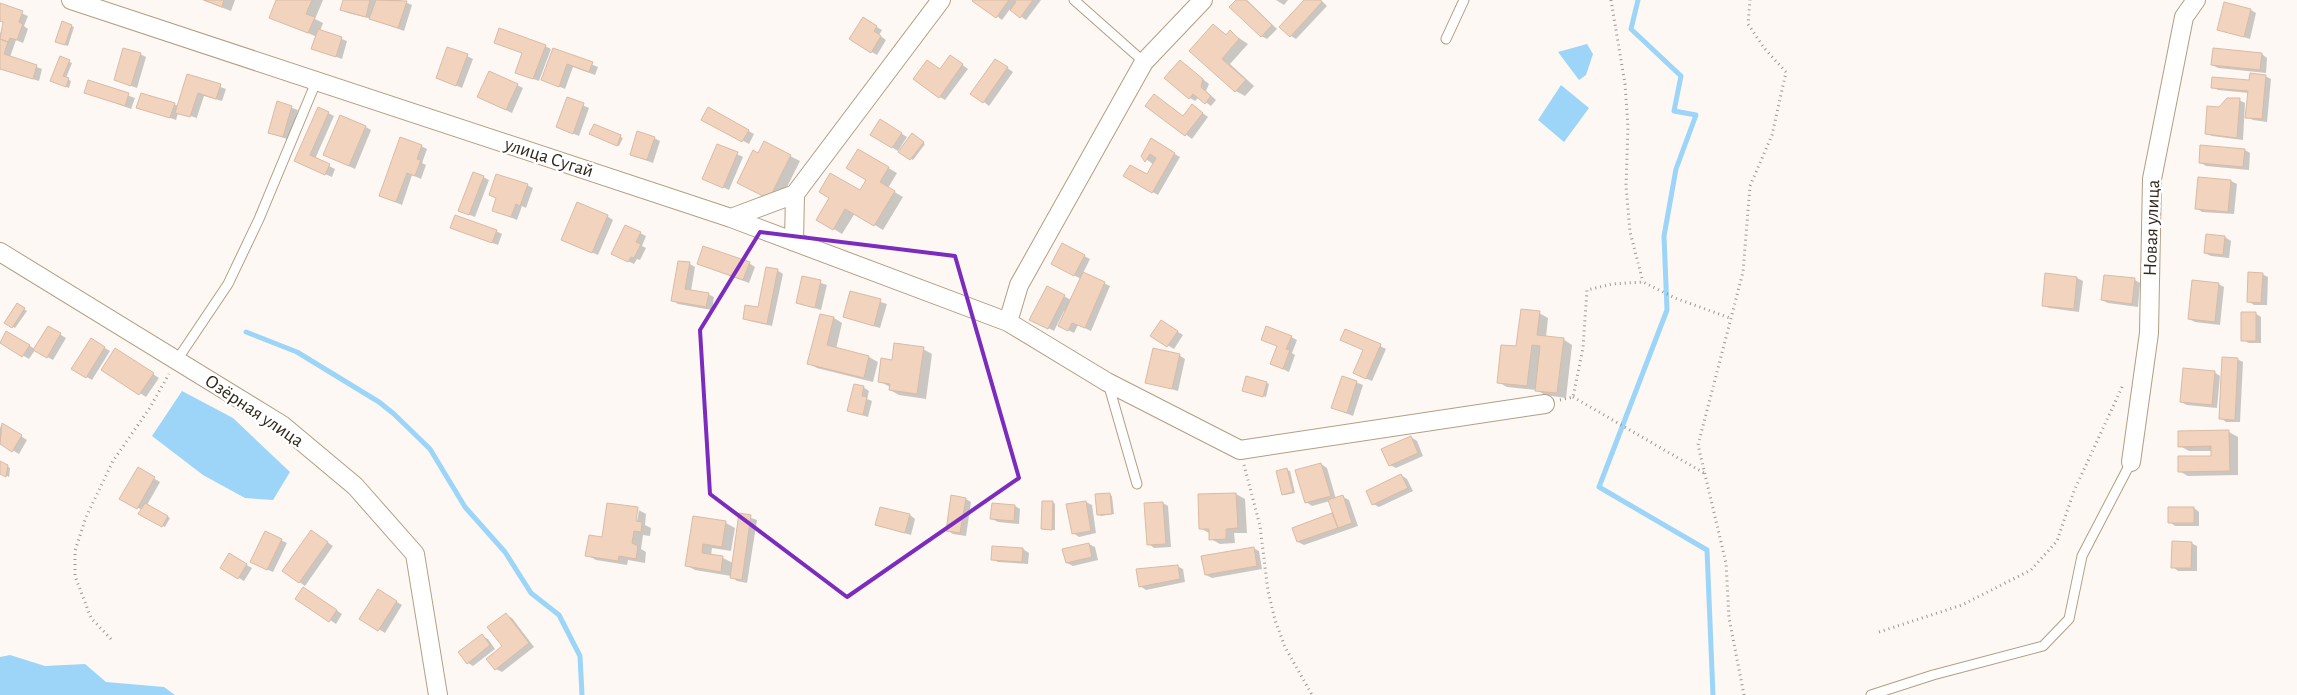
<svg xmlns="http://www.w3.org/2000/svg" width="2297" height="695" viewBox="0 0 2297 695" font-family="'Alegreya Sans',sans-serif">
	<style>
		.water { fill: #9cd5f8 }
		.shadow { fill: #0003; fill-rule: evenodd }
		.lines { fill: none; stroke-linecap: round; stroke-linejoin: round }
		.stream { stroke: #9cd5f8; stroke-width: 5 }
		.building { fill: #f2d4be; stroke: #d9bba6 }
		.lane-casing { stroke: #b29e83; stroke-width: 11 }
		.street-casing { stroke: #b29e83; stroke-width: 20 }
		.path { stroke: #9d9790; stroke-width: 3; stroke-dasharray: 1 4; stroke-linecap: butt }
		.lane { stroke: #fff; stroke-width: 9 }
		.street { stroke: #fff; stroke-width: 18 }
		.marked { fill: none; stroke: #7b2cbf; stroke-width: 4; stroke-linejoin: round }
		.labels { text-anchor: middle; dominant-baseline: central; stroke-width: 5; stroke-linejoin: round; paint-order: stroke }
		.street-label { font-size: 19px; fill: #2f281d; stroke: #fff }
	</style>
	<rect width="100%" height="100%" fill="#fdf8f3"/>
	<!-- water -->
	<path class="water" d="M 1587,44 L 1593,54 L 1586,75 L 1579,80 L 1558,52 Z
		M 1561,85 L 1589,108 L 1564,142 L 1538,120 Z
		M 182,391 L 233,418 L 290,472 L 273,500 L 245,498 L 203,475 L 152,436 Z
		M 10,655 L 45,666 L 85,664 L 106,682 L 164,687 L 175,695 L 0,695 L 0,657 Z"/>
	<!-- shadow -->
	<path class="shadow" d="M 202,0 L 235,0 L 231,11 Z
		M 277,0 L 323,0 L 315,19 L 323,23 L 320,31 L 347,41 L 342,59 L 313,48 L 317,37 L 271,17 Z
		M 344,0 L 400,0 L 412,5 L 404,31 L 372,19 L 348,13 L 342,10 Z
		M 975,0 L 1041,0 L 1026,20 L 1010,9 L 1002,20 Z
		M 1237,0 L 1247,0 L 1277,29 L 1267,39 L 1261,36 Z
		M 1276,0 L 1288,0 L 1284,5 Z
		M 1306,0 L 1321,0 L 1327,6 L 1296,39 L 1291,36 Z
		M 0,4 L 28,16 L 24,26 L 28,29 L 23,43 L 16,40 L 10,57 L 42,69 L 39,81 L 0,69 L 0,34 L 4,22 L 0,21 Z
		M 2251,10 L 2256,13 L 2250,39 L 2219,29 Z
		M 863,19 L 882,30 L 879,35 L 886,40 L 877,55 L 850,39 Z
		M 62,23 L 74,27 L 68,46 L 59,43 Z
		M 1213,25 L 1227,35 L 1230,32 L 1248,44 L 1230,64 L 1254,86 L 1245,96 L 1236,91 L 1191,51 Z
		M 545,46 L 551,49 L 539,81 L 522,75 Z
		M 554,49 L 598,67 L 595,75 L 573,67 L 565,89 L 543,80 Z
		M 140,54 L 146,57 L 137,88 L 115,80 Z
		M 2262,54 L 2267,58 L 2266,73 L 2218,68 L 2212,65 Z
		M 467,56 L 473,59 L 462,88 L 437,77 Z
		M 956,60 L 968,69 L 945,100 L 940,97 L 941,70 Z
		M 1180,61 L 1209,84 L 1206,91 L 1216,100 L 1211,106 L 1199,97 L 1195,101 L 1190,98 Z
		M 69,62 L 72,63 L 66,78 L 71,81 L 69,88 L 54,82 Z
		M 1002,64 L 1013,72 L 989,106 L 984,102 Z
		M 187,75 L 226,89 L 222,101 L 204,96 L 196,120 L 197,118 L 181,113 L 178,113 L 176,120 L 138,107 L 174,104 L 178,106 Z
		M 2265,76 L 2271,79 L 2267,122 L 2253,120 L 2247,117 L 2249,93 L 2218,90 L 2212,87 L 2250,82 Z
		M 89,82 L 135,98 L 131,109 L 86,92 Z
		M 517,85 L 523,88 L 512,113 L 484,100 Z
		M 568,99 L 589,108 L 579,136 L 557,127 Z
		M 2239,100 L 2245,103 L 2243,140 L 2212,136 L 2206,133 Z
		M 278,103 L 298,110 L 289,140 L 269,132 Z
		M 1147,105 L 1184,117 L 1192,105 L 1208,117 L 1192,139 Z
		M 709,109 L 754,134 L 749,144 L 703,119 Z
		M 328,113 L 334,116 L 315,159 L 335,169 L 332,177 L 301,164 Z
		M 881,121 L 907,137 L 898,151 L 872,135 Z
		M 594,125 L 623,138 L 619,146 L 593,135 Z
		M 366,127 L 371,130 L 355,169 L 331,158 Z
		M 912,135 L 925,144 L 913,160 L 900,152 Z
		M 654,138 L 660,141 L 653,163 L 631,155 Z
		M 1151,140 L 1180,157 L 1158,195 L 1124,176 L 1147,176 L 1154,165 L 1142,156 Z
		M 764,143 L 800,161 L 779,203 L 747,187 Z
		M 718,145 L 743,157 L 729,190 L 710,181 Z
		M 421,146 L 427,149 L 422,163 L 426,165 L 421,179 L 412,175 L 402,205 L 380,196 Z
		M 858,150 L 897,173 L 888,188 L 903,197 L 883,230 L 855,213 L 842,234 L 818,219 L 860,192 L 868,179 Z
		M 2245,150 L 2250,153 L 2249,170 L 2206,166 L 2200,162 Z
		M 483,177 L 489,180 L 475,217 L 460,211 Z
		M 2231,181 L 2237,184 L 2234,214 L 2202,212 L 2196,208 Z
		M 527,185 L 533,188 L 526,208 L 522,206 L 517,220 L 493,210 Z
		M 607,216 L 613,220 L 598,255 L 568,242 Z
		M 452,228 L 496,231 L 502,234 L 498,245 Z
		M 640,233 L 646,236 L 642,246 L 646,248 L 640,260 L 637,259 L 634,264 L 619,257 Z
		M 2225,237 L 2231,241 L 2229,258 L 2211,256 L 2205,253 Z
		M 1063,245 L 1090,259 L 1083,273 L 1110,286 L 1091,331 L 1078,325 L 1074,333 L 1066,329 L 1066,312 L 1064,311 L 1054,331 L 1037,322 L 1047,287 L 1071,300 L 1081,279 L 1053,264 Z
		M 749,263 L 755,267 L 749,283 L 699,264 Z
		M 690,264 L 695,267 L 691,291 L 708,294 L 714,297 L 712,310 L 678,304 L 672,300 Z
		M 777,270 L 783,274 L 772,326 L 750,321 L 744,318 L 759,309 Z
		M 2046,274 L 2077,278 L 2083,281 L 2079,312 L 2049,308 L 2043,305 Z
		M 2262,274 L 2268,277 L 2267,305 L 2254,305 L 2248,301 Z
		M 803,277 L 827,285 L 821,310 L 797,303 Z
		M 2135,280 L 2140,283 L 2138,307 L 2108,303 L 2102,300 Z
		M 2218,284 L 2224,287 L 2220,325 L 2195,322 L 2189,319 Z
		M 851,292 L 887,304 L 880,328 L 844,317 Z
		M 18,305 L 27,311 L 15,328 L 6,322 Z
		M 1539,313 L 1548,318 L 1546,337 L 1563,339 L 1572,345 L 1566,398 L 1545,395 L 1537,390 L 1507,387 L 1498,382 Z
		M 2255,313 L 2261,317 L 2261,343 L 2249,343 L 2243,340 Z
		M 834,318 L 842,323 L 836,349 L 869,357 L 878,362 L 873,382 L 817,368 L 808,363 Z
		M 1167,325 L 1183,335 L 1174,349 L 1152,336 Z
		M 48,327 L 66,338 L 53,360 L 35,350 L 29,359 L 0,342 L 7,332 L 35,349 Z
		M 1291,337 L 1297,340 L 1292,353 L 1295,355 L 1289,372 L 1272,364 Z
		M 91,340 L 110,351 L 92,380 L 73,369 Z
		M 1380,346 L 1386,349 L 1372,381 L 1360,376 L 1365,350 Z
		M 923,349 L 932,354 L 926,399 L 899,395 L 890,390 L 890,387 L 879,381 L 893,361 Z
		M 121,353 L 159,378 L 146,397 L 102,369 Z
		M 1179,355 L 1185,359 L 1178,391 L 1147,382 Z
		M 2237,359 L 2243,362 L 2240,422 L 2226,422 L 2221,418 Z
		M 2214,372 L 2220,376 L 2217,408 L 2187,405 L 2181,402 Z
		M 1343,377 L 1363,385 L 1353,416 L 1333,408 Z
		M 1267,383 L 1269,384 L 1266,397 L 1246,392 Z
		M 863,387 L 869,391 L 867,399 L 872,401 L 868,417 L 849,411 Z
		M 2,424 L 27,440 L 19,454 L 0,443 L 0,428 Z
		M 2229,432 L 2238,437 L 2238,475 L 2188,476 L 2179,471 L 2212,457 L 2212,451 L 2189,451 L 2180,446 Z
		M 1411,437 L 1417,441 L 1423,456 L 1396,468 L 1390,465 Z
		M 0,462 L 10,468 L 9,477 L 0,472 Z
		M 1321,464 L 1327,468 L 1336,499 L 1343,497 L 1349,500 L 1358,526 L 1304,545 L 1298,542 L 1293,528 L 1334,514 L 1330,501 L 1312,506 L 1306,502 Z
		M 138,469 L 160,482 L 147,505 L 170,518 L 165,527 L 140,513 L 142,510 L 121,498 Z
		M 1287,470 L 1290,471 L 1295,493 L 1285,495 L 1283,494 Z
		M 1401,475 L 1407,479 L 1413,491 L 1379,507 L 1373,504 Z
		M 1109,494 L 1112,496 L 1114,514 L 1101,516 L 1098,514 Z
		M 1236,494 L 1245,499 L 1247,533 L 1234,533 L 1235,543 L 1220,544 L 1211,539 L 1209,533 L 1200,528 L 1199,496 Z
		M 966,499 L 971,502 L 966,536 L 953,534 L 947,530 Z
		M 1053,502 L 1055,504 L 1055,530 L 1045,530 L 1042,528 Z
		M 1086,502 L 1092,505 L 1096,533 L 1079,537 L 1073,533 Z
		M 1163,503 L 1168,506 L 1171,547 L 1154,548 L 1149,544 Z
		M 1015,506 L 1020,509 L 1019,524 L 998,522 L 992,519 Z
		M 2194,508 L 2199,512 L 2199,526 L 2175,526 L 2170,522 Z
		M 637,509 L 646,514 L 645,525 L 651,528 L 650,536 L 643,535 L 641,549 L 646,552 L 645,563 L 628,560 L 627,565 L 596,560 L 587,555 ZM 636,510 L 639,510 L 636,527 L 634,527 Z
		M 740,514 L 757,520 L 747,583 L 737,581 L 731,576 L 695,570 L 686,565 L 694,517 L 726,523 L 735,528 L 731,551 L 712,548 L 711,556 L 723,558 L 733,563 Z
		M 910,515 L 915,519 L 911,535 L 876,525 Z
		M 317,535 L 333,546 L 305,586 L 284,571 Z
		M 281,540 L 287,543 L 273,572 L 257,565 Z
		M 2191,543 L 2197,546 L 2197,571 L 2178,571 L 2173,567 Z
		M 1089,544 L 1095,547 L 1098,560 L 1073,566 L 1067,563 Z
		M 993,547 L 1023,549 L 1029,553 L 1028,564 L 998,562 L 992,559 Z
		M 1253,548 L 1259,551 L 1262,569 L 1212,578 L 1206,575 Z
		M 229,555 L 252,568 L 244,581 L 222,568 Z
		M 1177,566 L 1183,569 L 1185,582 L 1146,590 L 1140,586 Z
		M 378,591 L 402,605 L 385,633 L 361,618 Z
		M 309,592 L 342,614 L 336,624 L 297,598 Z
		M 506,615 L 512,618 L 534,647 L 502,672 L 496,669 L 504,646 Z
		M 482,636 L 488,639 L 495,649 L 473,666 L 468,663 Z"/>
	<g class="lines">
		<!-- stream -->
		<path class="stream" d="M 1638,0 L 1631,29 L 1681,76 L 1674,111 L 1696,115 L 1676,169 L 1664,236 L 1667,310 L 1599,487 L 1707,550 L 1713,695
			M 246,332 L 297,352 L 379,402 L 394,414 L 430,449 L 465,507 L 505,552 L 531,593 L 559,615 L 580,656 L 582,695"/>
	</g>
	<!-- building -->
	<path class="building" d="M 204,0 L 224,0 L 222,7 Z
		M 276,0 L 312,0 L 306,14 L 315,17 L 308,33 L 269,18 Z
		M 343,0 L 370,0 L 366,17 L 340,10 Z
		M 376,0 L 407,1 L 398,28 L 369,19 Z
		M 973,0 L 1009,0 L 996,18 L 972,1 Z
		M 1014,0 L 1033,0 L 1020,18 L 1010,10 L 1016,2 Z
		M 1236,0 L 1246,0 L 1272,25 L 1261,37 L 1229,7 Z
		M 1304,0 L 1320,0 L 1322,2 L 1290,37 L 1279,27 Z
		M 2224,2 L 2251,9 L 2244,37 L 2217,30 Z
		M 0,3 L 23,11 L 19,22 L 23,24 L 17,40 L 10,38 L 8,42 L 0,39 L 3,22 L 0,21 Z
		M 863,17 L 877,26 L 874,31 L 881,36 L 871,53 L 849,39 Z
		M 62,21 L 72,25 L 65,45 L 55,42 Z
		M 1213,24 L 1226,35 L 1230,30 L 1239,39 L 1222,59 L 1246,80 L 1235,92 L 1189,51 Z
		M 499,28 L 546,45 L 533,79 L 515,73 L 522,53 L 494,43 Z
		M 318,29 L 342,37 L 336,57 L 311,49 Z
		M 0,39 L 8,42 L 4,54 L 37,65 L 33,79 L 0,69 Z
		M 447,47 L 468,54 L 456,86 L 436,78 Z
		M 123,48 L 141,53 L 131,86 L 114,80 Z
		M 553,48 L 593,62 L 589,72 L 567,64 L 559,87 L 541,80 Z
		M 2213,48 L 2262,53 L 2260,70 L 2211,65 Z
		M 950,55 L 963,64 L 939,98 L 913,79 L 927,60 L 940,69 Z
		M 60,56 L 70,60 L 63,76 L 69,78 L 66,87 L 50,81 Z
		M 995,59 L 1008,67 L 983,103 L 970,94 Z
		M 1180,60 L 1203,79 L 1201,87 L 1211,96 L 1205,104 L 1193,94 L 1189,99 L 1164,78 Z
		M 489,71 L 518,84 L 506,110 L 477,97 Z
		M 2250,73 L 2266,75 L 2262,119 L 2245,118 L 2248,91 L 2211,88 L 2212,77 L 2249,80 Z
		M 187,74 L 221,84 L 216,99 L 198,93 L 190,117 L 175,113 Z
		M 88,80 L 129,93 L 125,106 L 84,93 Z
		M 141,93 L 175,103 L 170,118 L 136,108 Z
		M 1154,94 L 1183,116 L 1192,104 L 1203,113 L 1185,136 L 1145,106 Z
		M 567,97 L 584,103 L 573,134 L 556,127 Z
		M 2227,98 L 2240,98 L 2237,138 L 2205,134 L 2207,106 L 2219,107 Z
		M 277,101 L 292,106 L 283,137 L 268,133 Z
		M 318,107 L 329,112 L 310,155 L 330,164 L 325,175 L 294,161 Z
		M 708,107 L 749,130 L 742,142 L 701,120 Z
		M 340,115 L 366,126 L 349,166 L 323,155 Z
		M 880,119 L 902,133 L 892,148 L 870,135 Z
		M 594,124 L 621,135 L 617,146 L 589,134 Z
		M 637,131 L 655,137 L 647,160 L 630,155 Z
		M 912,133 L 924,142 L 910,160 L 898,152 Z
		M 400,137 L 422,145 L 417,159 L 421,160 L 415,176 L 407,173 L 396,202 L 379,196 Z
		M 1151,138 L 1175,153 L 1152,193 L 1123,176 L 1130,165 L 1147,174 L 1156,158 L 1150,154 L 1145,162 L 1141,156 Z
		M 764,141 L 791,155 L 769,199 L 737,183 L 753,150 L 758,153 Z
		M 717,144 L 738,152 L 723,188 L 702,179 Z
		M 2200,145 L 2245,149 L 2243,167 L 2199,163 Z
		M 858,149 L 889,167 L 880,182 L 895,191 L 874,226 L 845,209 L 833,230 L 816,220 L 829,198 L 819,192 L 830,173 L 860,190 L 866,180 L 846,168 Z
		M 473,172 L 484,176 L 469,215 L 458,211 Z
		M 496,174 L 528,184 L 520,206 L 516,204 L 511,217 L 492,211 L 496,198 L 489,195 Z
		M 2198,177 L 2231,180 L 2228,212 L 2195,209 Z
		M 577,202 L 608,215 L 592,253 L 561,240 Z
		M 455,215 L 497,230 L 492,243 L 450,228 Z
		M 625,225 L 641,232 L 636,242 L 641,244 L 634,258 L 631,257 L 628,262 L 611,254 Z
		M 2206,234 L 2225,236 L 2223,255 L 2204,253 Z
		M 1062,243 L 1085,255 L 1074,276 L 1051,264 Z
		M 703,246 L 750,262 L 743,280 L 697,264 Z
		M 678,261 L 690,262 L 685,289 L 709,293 L 706,307 L 671,301 Z
		M 766,267 L 778,269 L 767,324 L 743,319 L 745,305 L 758,307 Z
		M 1083,272 L 1105,282 L 1085,328 L 1072,323 L 1068,331 L 1058,326 Z
		M 2248,272 L 2263,273 L 2261,303 L 2247,302 Z
		M 2045,273 L 2077,277 L 2074,309 L 2042,306 Z
		M 2104,275 L 2135,278 L 2132,304 L 2101,300 Z
		M 802,276 L 821,280 L 815,308 L 796,303 Z
		M 2192,280 L 2219,283 L 2215,322 L 2188,319 Z
		M 1047,286 L 1065,295 L 1048,329 L 1029,320 Z
		M 850,291 L 881,299 L 874,326 L 843,317 Z
		M 17,303 L 25,308 L 12,328 L 4,323 Z
		M 1521,309 L 1540,311 L 1537,335 L 1564,338 L 1557,393 L 1535,391 L 1540,346 L 1532,345 L 1527,386 L 1497,383 L 1501,345 L 1516,346 Z
		M 2241,312 L 2256,312 L 2256,341 L 2241,341 Z
		M 820,314 L 834,317 L 827,345 L 869,356 L 864,378 L 807,364 Z
		M 1161,320 L 1178,331 L 1167,347 L 1150,336 Z
		M 48,326 L 61,333 L 47,358 L 33,350 Z
		M 1266,326 L 1292,336 L 1286,349 L 1290,350 L 1283,369 L 1270,364 L 1277,346 L 1261,340 Z
		M 1345,329 L 1381,344 L 1366,379 L 1353,373 L 1363,350 L 1340,340 Z
		M 6,331 L 30,345 L 22,357 L 0,343 Z
		M 91,338 L 105,347 L 86,378 L 71,369 Z
		M 894,343 L 924,347 L 917,394 L 889,390 L 890,384 L 878,382 L 881,358 L 892,360 Z
		M 115,348 L 154,373 L 139,395 L 101,370 Z
		M 1153,348 L 1180,354 L 1172,389 L 1145,383 Z
		M 2222,357 L 2238,358 L 2235,420 L 2219,419 Z
		M 2183,368 L 2215,371 L 2212,405 L 2180,402 Z
		M 1246,376 L 1267,382 L 1263,397 L 1242,391 Z
		M 1342,376 L 1357,381 L 1347,413 L 1331,408 Z
		M 854,384 L 864,386 L 862,396 L 867,397 L 863,415 L 847,411 Z
		M 2,423 L 22,435 L 12,452 L 0,444 Z
		M 2229,430 L 2230,471 L 2178,472 L 2178,456 L 2211,456 L 2211,446 L 2178,447 L 2178,431 Z
		M 1411,436 L 1418,453 L 1389,466 L 1381,449 Z
		M 0,461 L 8,465 L 6,477 L 0,474 Z
		M 1321,463 L 1331,496 L 1305,503 L 1295,470 Z
		M 138,467 L 155,477 L 137,509 L 119,499 Z
		M 1287,468 L 1293,492 L 1282,495 L 1276,471 Z
		M 1401,474 L 1408,488 L 1372,505 L 1366,491 Z
		M 1110,493 L 1112,514 L 1097,515 L 1095,494 Z
		M 1236,493 L 1238,528 L 1226,529 L 1226,539 L 1209,540 L 1209,529 L 1199,529 L 1198,494 Z
		M 951,495 L 966,498 L 960,533 L 946,531 Z
		M 1343,495 L 1352,523 L 1338,528 L 1328,500 Z
		M 1042,501 L 1053,501 L 1052,530 L 1041,529 Z
		M 1086,501 L 1091,531 L 1072,534 L 1066,504 Z
		M 1163,502 L 1166,544 L 1147,545 L 1144,503 Z
		M 145,503 L 168,516 L 162,527 L 138,514 Z
		M 607,503 L 638,507 L 636,521 L 642,522 L 641,532 L 634,531 L 632,543 L 638,546 L 636,559 L 619,556 L 618,561 L 585,556 L 589,535 L 602,537 Z
		M 992,503 L 1015,505 L 1014,521 L 990,519 Z
		M 880,507 L 910,514 L 905,533 L 875,525 Z
		M 2168,507 L 2194,507 L 2194,523 L 2168,523 Z
		M 739,513 L 751,515 L 742,580 L 730,578 Z
		M 1332,513 L 1338,528 L 1297,542 L 1292,528 Z
		M 693,516 L 726,521 L 722,547 L 703,544 L 702,553 L 723,556 L 721,572 L 685,566 Z
		M 311,530 L 328,542 L 299,583 L 282,571 Z
		M 265,531 L 282,539 L 267,570 L 250,562 Z
		M 2172,541 L 2192,542 L 2191,568 L 2171,568 Z
		M 1089,543 L 1092,557 L 1066,563 L 1062,549 Z
		M 992,546 L 1023,548 L 1022,562 L 991,560 Z
		M 1254,547 L 1257,566 L 1205,575 L 1201,556 Z
		M 229,553 L 247,564 L 238,579 L 220,568 Z
		M 1178,565 L 1180,579 L 1139,587 L 1136,569 Z
		M 303,587 L 337,610 L 329,622 L 295,599 Z
		M 378,589 L 397,601 L 378,631 L 359,619 Z
		M 506,613 L 529,643 L 495,670 L 486,659 L 502,646 L 487,627 Z
		M 482,634 L 490,645 L 467,664 L 458,652 Z"/>
	<g class="lines">
		<defs>
			<path id="lane" d="M 1074,0 L 1144,62
				M 1446,39 L 1464,0
				M 177,360 L 228,284 L 259,219 L 316,82
				M 1108,383 L 1137,484
				M 1871,695 L 1933,675 L 2043,646 L 2069,619 L 2082,556 L 2131,462"/>
			<path id="street" d="M 71,0 L 731,218 L 1008,322 L 1107,382 L 1240,450 L 1545,404
				M 731,218 L 795,194 L 941,0
				M 794,242 L 795,194
				M 0,252 L 282,425 L 355,486 L 415,554 L 438,695
				M 1008,322 L 1019,285 L 1144,62 L 1203,0
				M 2131,462 L 2149,333 L 2152,179 L 2184,17 L 2196,0"/>
		</defs>
		<!-- lane casing -->
		<use href="#lane" class="lane-casing"/>
		<!-- street casing -->
		<use href="#street" class="street-casing"/>
		<!-- path -->
		<path class="path" d="M 1611,0 L 1625,84 L 1628,127 L 1626,186 L 1630,232 L 1643,282
			M 1573,397 L 1704,473
			M 1560,400 L 1573,397 L 1583,348 L 1587,290 L 1612,284 L 1643,282 L 1675,298 L 1730,318
			M 1244,465 L 1260,526 L 1268,591 L 1275,620 L 1285,647 L 1312,695
			M 1879,632 L 1962,605 L 2031,570 L 2057,541 L 2074,491 L 2123,385
			M 111,639 L 91,618 L 75,576 L 75,551 L 86,517 L 113,461 L 149,409 L 169,374
			M 1744,695 L 1729,618 L 1726,563 L 1698,445 L 1743,272 L 1750,186 L 1772,135 L 1786,72 L 1764,48 L 1748,24 L 1750,0"/>
		<!-- lane -->
		<use href="#lane" class="lane"/>
		<!-- street -->
		<use href="#street" class="street"/>
	</g>
	<!-- marked area -->
	<path class="marked" d="M 760,232 L 955,256 L 1019,478 L 847,597 L 710,494 L 700,330 Z"/>
	<g class="labels">
		<!-- street labels -->
		<g class="street-label">
			<text transform="translate(549 158) rotate(18)">улица Сугай</text>
			<text transform="translate(2152 228) rotate(-88)">Новая улица</text>
			<text transform="translate(254 411) rotate(34)">Озёрная улица</text>
		</g>
	</g>
</svg>
